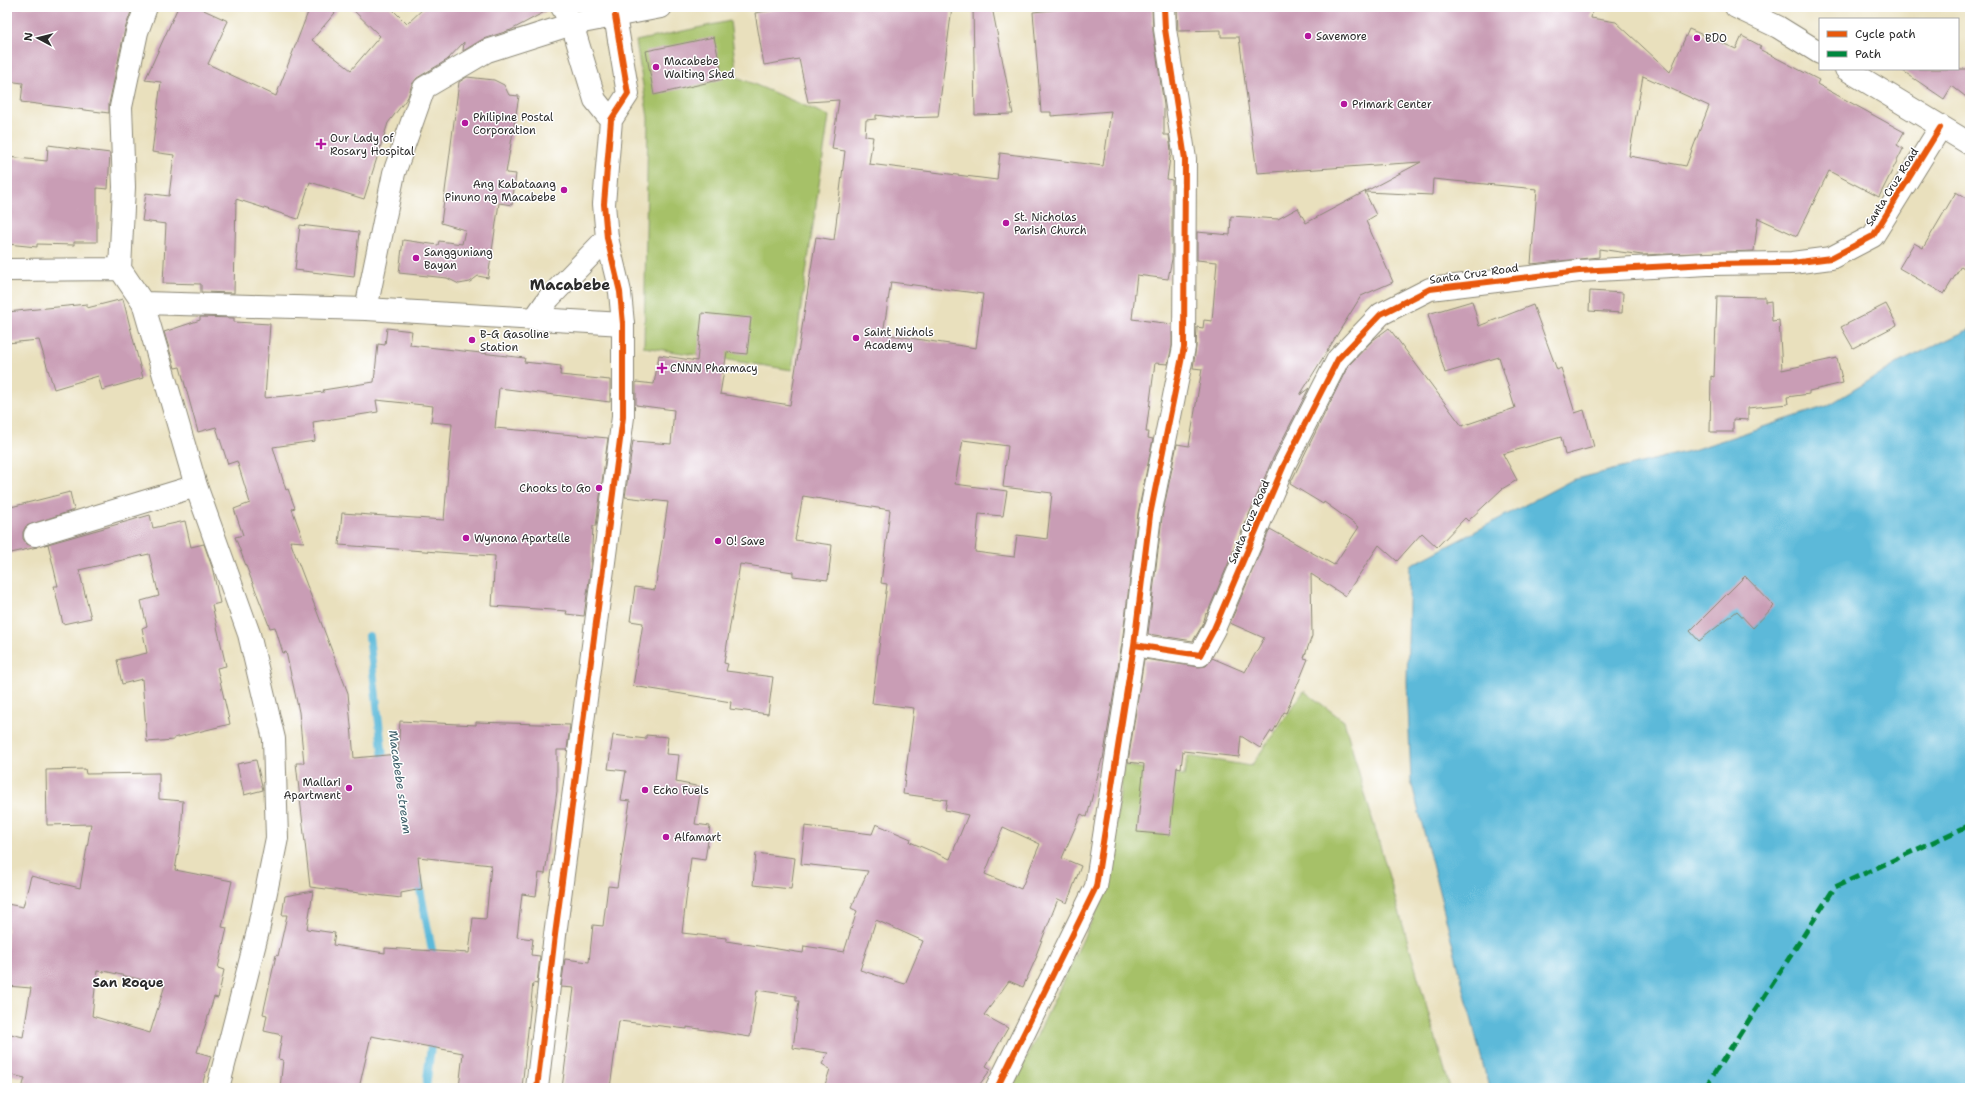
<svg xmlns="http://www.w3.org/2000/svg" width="1977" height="1095" viewBox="0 0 1977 1095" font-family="'Shantell Sans',sans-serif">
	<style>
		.green { fill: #a6c167; stroke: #687649 }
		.water { fill: #5bb9d9; stroke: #437282 }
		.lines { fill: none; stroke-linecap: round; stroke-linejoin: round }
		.stream { stroke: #5bb9d9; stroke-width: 8 }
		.building { fill: #c99db5; fill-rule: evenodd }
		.minor-casing { stroke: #8a8674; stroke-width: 24 }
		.tertiary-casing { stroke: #8a8674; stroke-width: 24 }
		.secondary-casing { stroke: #8a8674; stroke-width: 24 }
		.minor { stroke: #fff; stroke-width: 22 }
		.tertiary { stroke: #fff; stroke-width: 22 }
		.secondary { stroke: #fff; stroke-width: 22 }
		.quiet { stroke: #00873e; stroke-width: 5; stroke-dasharray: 10 5; stroke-linecap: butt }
		.cycleway-casing { stroke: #fff; stroke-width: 8 }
		.cycleway { stroke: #e8590c; stroke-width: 6 }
		.poi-dot { fill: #b5179e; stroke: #fff; stroke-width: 1.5 }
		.labels { text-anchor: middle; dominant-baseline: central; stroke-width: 3; stroke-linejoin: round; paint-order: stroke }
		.poi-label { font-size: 11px; fill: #2b2b2b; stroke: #fff; text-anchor: start }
		.street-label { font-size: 11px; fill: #2b2b2b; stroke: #fff }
		.water-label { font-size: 12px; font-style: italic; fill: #3c5d68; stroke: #fff }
		.quarter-label { font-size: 13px; font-weight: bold; fill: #2b2b2b; stroke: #fff }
		.district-label { font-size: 15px; font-weight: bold; fill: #2b2b2b; stroke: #fff }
	</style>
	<rect width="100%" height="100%" fill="#fff"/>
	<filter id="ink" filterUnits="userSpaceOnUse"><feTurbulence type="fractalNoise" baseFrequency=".025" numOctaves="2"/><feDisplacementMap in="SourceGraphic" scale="8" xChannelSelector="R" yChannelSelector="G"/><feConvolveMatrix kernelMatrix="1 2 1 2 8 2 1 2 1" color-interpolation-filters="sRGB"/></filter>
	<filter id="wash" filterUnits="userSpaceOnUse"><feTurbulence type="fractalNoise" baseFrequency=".012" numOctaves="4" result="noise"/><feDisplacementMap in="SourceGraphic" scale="16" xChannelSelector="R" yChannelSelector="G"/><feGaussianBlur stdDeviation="0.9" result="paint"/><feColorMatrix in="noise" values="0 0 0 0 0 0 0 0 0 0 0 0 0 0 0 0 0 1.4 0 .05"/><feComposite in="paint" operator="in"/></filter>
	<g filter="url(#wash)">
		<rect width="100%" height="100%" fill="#e9e0bd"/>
		<!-- green -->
		<path class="green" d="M 730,21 L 737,77 L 829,116 L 792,370 L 644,347 L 648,118 L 636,41 Z
			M 1304,691 L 1344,721 L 1450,1088 L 1012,1088 L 1107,889 L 1124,765 L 1184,776 L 1188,756 L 1251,766 Z"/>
		<!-- water -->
		<path class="water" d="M 1970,329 L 1970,1088 L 1489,1088 L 1411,781 L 1407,681 L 1410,566 L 1572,480 L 1693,450 L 1827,406 L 1900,362 Z"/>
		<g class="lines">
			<!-- stream -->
			<path class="stream" d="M 369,636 L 384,766
				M 418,879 L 434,960
				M 426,1088 L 432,1037"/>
		</g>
		<g id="blocks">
			<!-- building -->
			<path class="building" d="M 7,7 L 118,7 L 132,9 L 125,29 L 109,104 L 109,113 L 21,102 L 23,83 L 7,81 Z
				M 178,7 L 197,7 L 228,21 L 208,64 L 276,96 L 310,7 L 340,7 L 312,40 L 351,70 L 380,36 L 350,7 L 390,7 L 407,24 L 425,7 L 550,7 L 550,9 L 511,30 L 483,39 L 463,51 L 464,42 L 447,60 L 417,78 L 412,84 L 408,97 L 388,123 L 364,199 L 310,182 L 298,219 L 236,199 L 234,293 L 201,292 L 201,284 L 163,283 L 166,224 L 142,221 L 146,193 L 169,196 L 174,155 L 152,152 L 161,82 L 145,80 Z
				M 790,7 L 952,7 L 938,117 L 899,118 L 876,115 L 876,119 L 866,120 L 865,136 L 873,137 L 869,164 L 997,180 L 1000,153 L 1103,166 L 1111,111 L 1051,116 L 1051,112 L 1041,112 L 1033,12 L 1081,7 L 1152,7 L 1153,31 L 1164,105 L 1164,135 L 1169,135 L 1171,151 L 1167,179 L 1172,180 L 1172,259 L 1168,279 L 1137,275 L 1132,319 L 1172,324 L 1172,346 L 1168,364 L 1155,363 L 1146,432 L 1149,432 L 1148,438 L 1153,439 L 1138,513 L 1122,643 L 1103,759 L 1102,759 L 1087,817 L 1081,814 L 1062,858 L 1081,866 L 1067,903 L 1058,899 L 1036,955 L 1037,956 L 1023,987 L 1009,981 L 984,1015 L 1008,1028 L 986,1066 L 991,1069 L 977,1088 L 824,1088 L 830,1069 L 822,1064 L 828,1053 L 793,1048 L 799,1001 L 796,1001 L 796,996 L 757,990 L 750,1037 L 687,1027 L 687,1029 L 619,1021 L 610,1088 L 562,1088 L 566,1057 L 565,1057 L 574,988 L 561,987 L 565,959 L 589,962 L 593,925 L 603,926 L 608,886 L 617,887 L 630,801 L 621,800 L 626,771 L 608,769 L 613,735 L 646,739 L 646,735 L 668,737 L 666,754 L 679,755 L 676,782 L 701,787 L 695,824 L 710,826 L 705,860 L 691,858 L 682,933 L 726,938 L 726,941 L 803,953 L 804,946 L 844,952 L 857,911 L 851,908 L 868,871 L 801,864 L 805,826 L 872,834 L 876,824 L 911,839 L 910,842 L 950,859 L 968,815 L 945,810 L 947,800 L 903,794 L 914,708 L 872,703 L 887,584 L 881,583 L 890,510 L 803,496 L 795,540 L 832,545 L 828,580 L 793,576 L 793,572 L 740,564 L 724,663 L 728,664 L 726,671 L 773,677 L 768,714 L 730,709 L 731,702 L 633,686 L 643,623 L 630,621 L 635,587 L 655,590 L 668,502 L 625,497 L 633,441 L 671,444 L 674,410 L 636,405 L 636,382 L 654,384 L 659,355 L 697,361 L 702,313 L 751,318 L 747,354 L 727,352 L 720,394 L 790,405 L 816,237 L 834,240 L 845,151 L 832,149 L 839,100 L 808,102 L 799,59 L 764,65 L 755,13 ZM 891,282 L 983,294 L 976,348 L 883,334 ZM 963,440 L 1008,446 L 1003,487 L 1052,493 L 1047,539 L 1017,535 L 1014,557 L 975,552 L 979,514 L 1003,516 L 1007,491 L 955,484 ZM 1003,827 L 1040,844 L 1021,889 L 985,874 ZM 876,920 L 923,941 L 905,984 L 860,970 Z
				M 973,7 L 992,7 L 1013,114 L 975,115 Z
				M 1177,7 L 1593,7 L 1591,18 L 1616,22 L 1670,72 L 1689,29 L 1736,49 L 1742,36 L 1761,46 L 1759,49 L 1819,80 L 1817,84 L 1904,132 L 1897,145 L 1903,149 L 1879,197 L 1829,171 L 1797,236 L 1758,218 L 1754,251 L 1642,255 L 1599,249 L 1599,257 L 1531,264 L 1537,189 L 1433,179 L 1432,195 L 1365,192 L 1376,215 L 1366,221 L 1393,282 L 1361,296 L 1300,395 L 1309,388 L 1272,460 L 1207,614 L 1206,613 L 1203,624 L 1193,641 L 1148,634 L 1162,517 L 1177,444 L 1189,446 L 1202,369 L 1193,368 L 1196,347 L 1197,327 L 1203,328 L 1204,320 L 1212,321 L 1217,262 L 1197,260 L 1197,232 L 1230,235 L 1231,216 L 1278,219 L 1298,208 L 1306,223 L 1421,162 L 1257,173 L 1239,37 L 1221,37 L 1221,30 L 1178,31 ZM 1643,76 L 1709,106 L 1686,166 L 1629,156 Z
				M 714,37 L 723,79 L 654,95 L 646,51 Z
				M 1900,69 L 1970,69 L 1970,100 L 1952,86 L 1944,99 Z
				M 467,77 L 494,80 L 504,85 L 509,95 L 519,96 L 506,173 L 516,174 L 512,205 L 499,203 L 488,278 L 478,276 L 470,282 L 459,284 L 447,278 L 399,273 L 403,240 L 438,245 L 439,241 L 462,244 L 465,230 L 441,223 L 459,82 Z
				M 48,145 L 110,153 L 108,189 L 97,188 L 97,242 L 74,242 L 74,245 L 37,244 L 37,247 L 7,244 L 7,157 L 47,161 Z
				M 1956,192 L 1970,201 L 1970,272 L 1961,266 L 1944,294 L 1899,268 L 1914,243 L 1923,248 Z
				M 300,225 L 359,232 L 354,277 L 295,270 Z
				M 1590,291 L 1623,293 L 1622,313 L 1589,311 Z
				M 1717,296 L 1765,297 L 1765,302 L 1771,301 L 1772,321 L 1779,320 L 1782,370 L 1837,358 L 1843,383 L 1809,391 L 1809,394 L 1787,397 L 1788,404 L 1748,408 L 1748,420 L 1733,419 L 1733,432 L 1710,432 L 1711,376 L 1714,377 Z
				M 123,299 L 143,378 L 102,390 L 98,376 L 54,389 L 39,340 L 7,343 L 7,312 L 87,304 L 87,308 Z
				M 1472,301 L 1479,326 L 1533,305 L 1557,370 L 1561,368 L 1575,413 L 1584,410 L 1594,447 L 1565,455 L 1561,437 L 1503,454 L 1517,480 L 1502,489 L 1468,521 L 1465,518 L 1437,547 L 1422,533 L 1397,561 L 1379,545 L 1345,596 L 1311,574 L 1312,636 L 1304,658 L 1308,659 L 1286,713 L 1284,712 L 1273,732 L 1271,731 L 1260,748 L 1241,736 L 1239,757 L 1183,751 L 1181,768 L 1177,767 L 1170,835 L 1137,832 L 1144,764 L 1128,762 L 1144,659 L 1199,667 L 1206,666 L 1212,658 L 1245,672 L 1264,638 L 1230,623 L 1270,529 L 1334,565 L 1359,527 L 1324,502 L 1323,504 L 1290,484 L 1348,366 L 1373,340 L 1389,328 L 1462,426 L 1515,408 L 1499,357 L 1445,373 L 1428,314 Z
				M 1886,304 L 1897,325 L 1853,348 L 1841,327 Z
				M 200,317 L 234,318 L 234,322 L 270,324 L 265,398 L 324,392 L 323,390 L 374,382 L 378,344 L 385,345 L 387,328 L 412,331 L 410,345 L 525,358 L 524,362 L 561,366 L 560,375 L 610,380 L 610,402 L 499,388 L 495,428 L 608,438 L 596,526 L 593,526 L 591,566 L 584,616 L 566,614 L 567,611 L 492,606 L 495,556 L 339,545 L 342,513 L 444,520 L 452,424 L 431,422 L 433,406 L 376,400 L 378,412 L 313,422 L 315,441 L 273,447 L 286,490 L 288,489 L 295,508 L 292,509 L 304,542 L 290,541 L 348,693 L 354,758 L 398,754 L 400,721 L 476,725 L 476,722 L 570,725 L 567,750 L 557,750 L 557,791 L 545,874 L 539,873 L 536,896 L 522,894 L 517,937 L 533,939 L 531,955 L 540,956 L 537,984 L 533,983 L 522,1088 L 459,1088 L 463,1053 L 371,1036 L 359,1088 L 280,1088 L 283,1060 L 278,1059 L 282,1035 L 264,1031 L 267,1015 L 263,1014 L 276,955 L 278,956 L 287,915 L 282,915 L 285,896 L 313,891 L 307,929 L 335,933 L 333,945 L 385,953 L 385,948 L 469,953 L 473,918 L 486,919 L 491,865 L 418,857 L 422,889 L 401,893 L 401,898 L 310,887 L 296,763 L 304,763 L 299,712 L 286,652 L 283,653 L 275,627 L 270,628 L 235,537 L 243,535 L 234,509 L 250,503 L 237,461 L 228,464 L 216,427 L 198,432 L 180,367 L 175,368 L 164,332 L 200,320 Z
				M 70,492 L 74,510 L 26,526 L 23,532 L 23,539 L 27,544 L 37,547 L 7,554 L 7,508 Z
				M 150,515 L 153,528 L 185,521 L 191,547 L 204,544 L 212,567 L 220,603 L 212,605 L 226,666 L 217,668 L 230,724 L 174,738 L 174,740 L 147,742 L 142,679 L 122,684 L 117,660 L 147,653 L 142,628 L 147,626 L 141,601 L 159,596 L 149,554 L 79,570 L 91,618 L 63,624 L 54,586 L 58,586 L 48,544 L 44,545 Z
				M 1745,576 L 1774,606 L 1753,628 L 1737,611 L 1699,641 L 1690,631 Z
				M 256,760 L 263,790 L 244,795 L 237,764 Z
				M 85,769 L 86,774 L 159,773 L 159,799 L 183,801 L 181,835 L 175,870 L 232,881 L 222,927 L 227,928 L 218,968 L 224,970 L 218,998 L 214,997 L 197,1052 L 211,1056 L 201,1088 L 22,1088 L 25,1078 L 7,1074 L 7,1033 L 23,1037 L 31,988 L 7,986 L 7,904 L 23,907 L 31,876 L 80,888 L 91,824 L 47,825 L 46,770 ZM 97,971 L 104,972 L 104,971 L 165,985 L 150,1033 L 92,1016 Z
				M 756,853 L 795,858 L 791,889 L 753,885 Z"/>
		</g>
	</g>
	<g filter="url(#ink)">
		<use href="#blocks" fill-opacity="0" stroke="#8a8674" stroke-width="1"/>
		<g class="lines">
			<defs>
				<path id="minor" d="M 120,269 L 124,187 L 121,107 L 137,32 L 146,7
					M 7,270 L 120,269 L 143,303 L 366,309 L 623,324
					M 143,303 L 196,486 L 249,634 L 274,739 L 277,838 L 258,931 L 218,1088
					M 366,309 L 394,173 L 424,88 L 487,51 L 572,24
					M 535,318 L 549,298 L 607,238
					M 35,535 L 196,486
					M 1134,645 L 1200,655 L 1214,629 L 1284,465 L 1338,359 L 1381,314 L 1430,289 L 1579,271 L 1708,264 L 1792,263 L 1831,258 L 1873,236 L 1940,128
					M 997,1088 L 1096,887 L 1134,645 L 1150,515 L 1184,347 L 1185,159 L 1165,29 L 1164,7"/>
				<path id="tertiary" d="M 572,24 L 595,100 L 611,120
					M 537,1088 L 555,935 L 623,417 L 623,324 L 620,292 L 607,238 L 604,204 L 611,120 L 628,94 L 615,16"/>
				<path id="secondary" d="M 562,7 L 572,24 L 661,7
					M 1736,7 L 1778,27 L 1820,53
					M 1846,69 L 1970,144"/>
			</defs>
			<!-- minor casing -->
			<use href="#minor" class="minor-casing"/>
			<!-- tertiary casing -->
			<use href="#tertiary" class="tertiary-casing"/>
			<!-- secondary casing -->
			<use href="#secondary" class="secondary-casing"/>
			<!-- minor -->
			<use href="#minor" class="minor"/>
			<!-- tertiary -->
			<use href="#tertiary" class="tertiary"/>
			<!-- secondary -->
			<use href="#secondary" class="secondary"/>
			<!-- quiet -->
			<path class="quiet" d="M 1705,1088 L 1835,887 L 1970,825"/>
			<defs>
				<path id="cycleway" d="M 1134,645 L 1200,655 L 1214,629 L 1284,465 L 1338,359 L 1381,314 L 1430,289 L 1579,271 L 1708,264 L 1792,263 L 1831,258 L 1873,236 L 1940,128
					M 537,1088 L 555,935 L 623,417 L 623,324 L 620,292 L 607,238 L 604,204 L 611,120 L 628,94 L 615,16
					M 997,1088 L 1096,887 L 1134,645 L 1150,515 L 1184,347 L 1185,159 L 1165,29 L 1164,7"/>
			</defs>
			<!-- cycleway casing -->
			<use href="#cycleway" class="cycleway-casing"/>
			<!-- cycleway -->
			<use href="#cycleway" class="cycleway"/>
		</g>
	</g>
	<!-- markers -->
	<g class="poi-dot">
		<circle cx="1308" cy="36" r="4"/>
		<circle cx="1697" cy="38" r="4"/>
		<circle cx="656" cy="67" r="4"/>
		<circle cx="1344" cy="104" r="4"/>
		<circle cx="465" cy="123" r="4"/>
		<path d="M319 138h4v4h4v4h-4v4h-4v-4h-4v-4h4z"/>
		<circle cx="564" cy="190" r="4"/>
		<circle cx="1006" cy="223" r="4"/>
		<circle cx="416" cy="258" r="4"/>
		<circle cx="856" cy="338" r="4"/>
		<circle cx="472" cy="340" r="4"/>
		<path d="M660 362h4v4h4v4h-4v4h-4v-4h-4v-4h4z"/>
		<circle cx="599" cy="488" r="4"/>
		<circle cx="466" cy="538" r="4"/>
		<circle cx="718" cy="541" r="4"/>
		<circle cx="349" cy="788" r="4"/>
		<circle cx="645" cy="790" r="4"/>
		<circle cx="666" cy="837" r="4"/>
	</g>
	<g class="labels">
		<!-- poi labels -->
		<g class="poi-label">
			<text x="1316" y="36">Savemore</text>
			<text x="1705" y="38">BDO</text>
			<text x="664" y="61">Macabebe<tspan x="664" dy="13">Waiting Shed</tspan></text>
			<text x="1352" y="104">Primark Center</text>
			<text x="473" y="117">Philipine Postal<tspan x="473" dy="13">Corporation</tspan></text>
			<text x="330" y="138">Our Lady of<tspan x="330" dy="13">Rosary Hospital</tspan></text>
			<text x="556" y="184" text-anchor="end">Ang Kabataang<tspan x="556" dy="13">Pinuno ng Macabebe</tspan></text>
			<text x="1014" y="217">St. Nicholas<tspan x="1014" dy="13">Parish Church</tspan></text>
			<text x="424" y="252">Sangguniang<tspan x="424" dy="13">Bayan</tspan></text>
			<text x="864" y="332">Saint Nichols<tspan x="864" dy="13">Academy</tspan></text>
			<text x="480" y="334">B-G Gasoline<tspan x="480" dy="13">Station</tspan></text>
			<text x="670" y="368">CNNN Pharmacy</text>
			<text x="591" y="488" text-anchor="end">Chooks to Go</text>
			<text x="474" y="538">Wynona Apartelle</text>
			<text x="726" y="541">O! Save</text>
			<text x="341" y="782" text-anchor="end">Mallari<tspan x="341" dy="13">Apartment</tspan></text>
			<text x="653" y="790">Echo Fuels</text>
			<text x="674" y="837">Alfamart</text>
		</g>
		<!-- street labels -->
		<g class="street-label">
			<text transform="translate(1892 187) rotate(-58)">Santa Cruz Road</text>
			<text transform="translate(1474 274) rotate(-8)">Santa Cruz Road</text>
			<text transform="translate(1249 522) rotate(-67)">Santa Cruz Road</text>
		</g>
		<!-- water labels -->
		<g class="water-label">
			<text transform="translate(400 782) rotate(82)">Macabebe stream</text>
		</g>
		<!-- quarter labels -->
		<g class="quarter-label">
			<text x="128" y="982">San Roque</text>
		</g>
		<!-- district labels -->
		<g class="district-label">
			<text x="570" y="285">Macabebe</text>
		</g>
	</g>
	<!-- margin -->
	<rect width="1977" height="1095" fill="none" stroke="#fff" stroke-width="24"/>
	<!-- legend -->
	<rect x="1819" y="18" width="140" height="52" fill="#ffffff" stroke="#aaaaaa"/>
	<rect x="1827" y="31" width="20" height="6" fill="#e8590c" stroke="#aaaaaa"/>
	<text x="1855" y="38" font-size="12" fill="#2b2b2b">Cycle path</text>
	<rect x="1827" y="51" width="20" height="6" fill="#00873e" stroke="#aaaaaa"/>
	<text x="1855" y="58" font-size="12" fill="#2b2b2b">Path</text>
	<!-- north arrow -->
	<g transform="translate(38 38) rotate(277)" stroke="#ffffff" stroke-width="3" paint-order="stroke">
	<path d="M0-3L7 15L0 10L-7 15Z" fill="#2b2b2b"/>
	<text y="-6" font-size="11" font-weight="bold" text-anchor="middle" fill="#2b2b2b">N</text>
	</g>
</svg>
